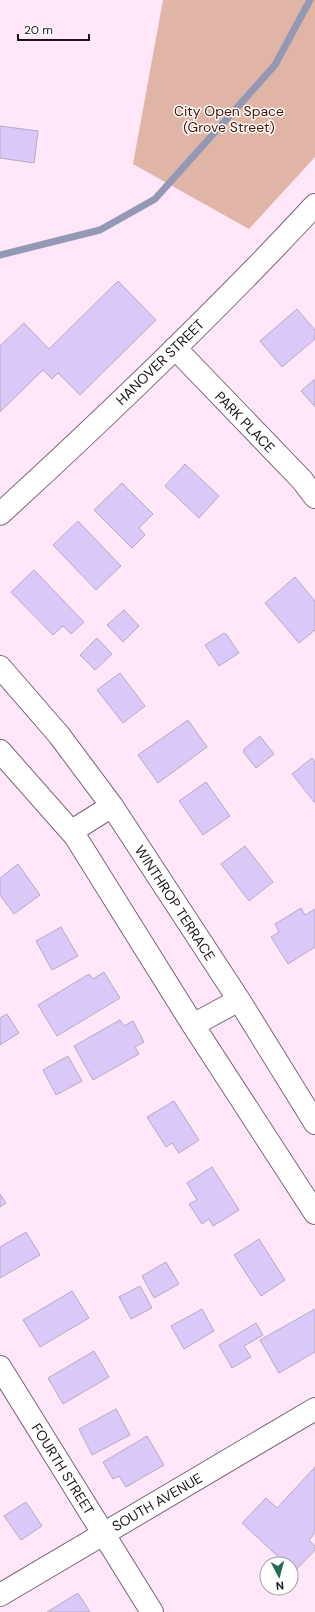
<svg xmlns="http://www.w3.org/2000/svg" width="315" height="1612" viewBox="0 0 315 1612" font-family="'DM Sans',sans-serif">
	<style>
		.green { fill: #e0b5a6 }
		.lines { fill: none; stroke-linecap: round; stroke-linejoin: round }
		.stream { stroke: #9399b4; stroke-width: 7 }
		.building { fill: #dac8f8; stroke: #b4abc3 }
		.minor-casing { stroke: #7a6575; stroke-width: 24 }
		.major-casing { stroke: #7a6575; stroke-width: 24 }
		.minor { stroke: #fff; stroke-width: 22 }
		.major { stroke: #fff; stroke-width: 22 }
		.labels { text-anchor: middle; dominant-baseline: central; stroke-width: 3; stroke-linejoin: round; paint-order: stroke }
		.park-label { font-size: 14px; fill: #4e1400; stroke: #fff }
		.street-label { font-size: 14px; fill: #1b1319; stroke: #fff }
	</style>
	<rect width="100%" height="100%" fill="#ffe6f9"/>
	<!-- green -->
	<path class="green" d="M 163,0 L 315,0 L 315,157 L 249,229 L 133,164 Z"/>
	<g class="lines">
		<!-- stream -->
		<path class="stream" d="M 0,255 L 100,230 L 155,199 L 275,65 L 310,0"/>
	</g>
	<!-- building -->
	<path class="building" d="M 0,126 L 38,131 L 34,163 L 0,158 Z
		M 118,281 L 156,320 L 80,395 L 58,373 L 52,379 L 43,370 L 0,412 L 0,346 L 24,323 L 49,349 Z
		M 297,309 L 315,330 L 315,339 L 282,367 L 260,341 Z
		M 315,379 L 315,407 L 301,391 Z
		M 185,464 L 219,496 L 199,518 L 165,486 Z
		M 122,483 L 153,514 L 139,528 L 145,535 L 132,548 L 94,510 Z
		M 78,521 L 121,566 L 96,590 L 53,545 Z
		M 34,570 L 84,622 L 71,634 L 63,626 L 53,635 L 11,592 Z
		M 295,577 L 315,601 L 315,630 L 299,643 L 265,603 Z
		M 124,610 L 139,626 L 123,642 L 107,625 Z
		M 224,633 L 227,635 L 239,653 L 219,666 L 205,645 Z
		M 97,638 L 112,654 L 95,670 L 80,655 Z
		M 120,673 L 145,706 L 123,723 L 97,690 Z
		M 188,720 L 207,747 L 158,783 L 138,755 Z
		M 260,736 L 274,754 L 256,768 L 244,753 L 244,749 Z
		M 312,758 L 315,762 L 315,803 L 292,774 Z
		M 206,782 L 230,816 L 203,835 L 179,801 Z
		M 245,846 L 273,882 L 249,901 L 221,864 Z
		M 18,864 L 40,895 L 14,914 L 0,895 L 0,878 Z
		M 301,908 L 305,915 L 315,909 L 315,947 L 288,964 L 271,937 L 279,932 L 275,924 Z
		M 61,927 L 78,956 L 52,970 L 36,941 Z
		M 104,972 L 120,998 L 57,1036 L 38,1005 L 89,974 L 93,979 Z
		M 7,1014 L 19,1033 L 0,1045 L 0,1018 Z
		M 120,1020 L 124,1026 L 133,1021 L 144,1042 L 135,1047 L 139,1054 L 93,1080 L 74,1046 Z
		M 68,1056 L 82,1081 L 56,1095 L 43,1070 Z
		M 174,1101 L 199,1140 L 179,1153 L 172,1143 L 166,1147 L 147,1117 Z
		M 212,1167 L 239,1210 L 213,1226 L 209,1219 L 202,1224 L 189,1204 L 197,1200 L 187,1183 Z
		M 0,1194 L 6,1203 L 0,1207 Z
		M 26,1232 L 40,1255 L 0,1278 L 0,1247 Z
		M 259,1239 L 285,1280 L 261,1296 L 234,1255 Z
		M 166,1262 L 179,1284 L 154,1298 L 142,1276 Z
		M 140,1286 L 152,1308 L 131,1319 L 119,1297 Z
		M 72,1291 L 89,1318 L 40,1347 L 23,1320 Z
		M 202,1309 L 214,1331 L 184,1349 L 171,1326 Z
		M 315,1309 L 315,1352 L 279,1373 L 260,1340 Z
		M 256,1323 L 263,1335 L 244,1346 L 251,1357 L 232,1368 L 219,1345 Z
		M 94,1351 L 109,1377 L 63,1404 L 48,1378 Z
		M 116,1409 L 130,1435 L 92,1455 L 79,1429 Z
		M 147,1436 L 164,1465 L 126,1487 L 119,1476 L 113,1479 L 103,1462 Z
		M 315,1467 L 315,1533 L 309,1540 L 315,1546 L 315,1550 L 294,1572 L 291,1569 L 291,1564 L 286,1564 L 242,1523 L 266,1498 L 277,1508 Z
		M 26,1502 L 42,1526 L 21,1540 L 4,1516 Z
		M 78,1593 L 90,1612 L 47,1612 Z"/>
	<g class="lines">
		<defs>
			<path id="minor" d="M 175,348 L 302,480 L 315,497
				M 0,667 L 59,735 L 112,806 L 239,1000 L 315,1123
				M 0,751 L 75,836 L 193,1025 L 315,1213
				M 72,831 L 112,806
				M 193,1025 L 239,1000
				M 0,1367 L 152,1612
				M 0,1595 L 315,1409"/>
			<path id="major" d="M 0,514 C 108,415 215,313 315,205"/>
		</defs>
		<!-- minor casing -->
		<use href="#minor" class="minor-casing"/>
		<!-- major casing -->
		<use href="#major" class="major-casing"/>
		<!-- minor -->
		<use href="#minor" class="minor"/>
		<!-- major -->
		<use href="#major" class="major"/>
	</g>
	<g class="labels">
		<!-- park labels -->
		<g class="park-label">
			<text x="229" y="111">City Open Space<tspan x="229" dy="16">(Grove Street)</tspan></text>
		</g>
		<!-- street labels -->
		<g class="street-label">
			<text transform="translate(160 362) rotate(-44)">HANOVER STREET</text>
			<text transform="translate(245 422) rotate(46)">PARK PLACE</text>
			<text transform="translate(175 903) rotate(57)">WINTHROP TERRACE</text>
			<text transform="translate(63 1469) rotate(58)">FOURTH STREET</text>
			<text transform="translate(157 1502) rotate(-30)">SOUTH AVENUE</text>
		</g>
	</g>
	<!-- north arrow -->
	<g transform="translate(279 1576) rotate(174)"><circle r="19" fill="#ffffff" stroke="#a4a1a3"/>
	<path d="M0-3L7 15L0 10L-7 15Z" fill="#286957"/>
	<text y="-6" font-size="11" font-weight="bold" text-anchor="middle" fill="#1b1319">N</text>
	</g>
	<!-- scale -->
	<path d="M18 34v6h71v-6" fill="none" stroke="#1b1319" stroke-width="2"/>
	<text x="24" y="34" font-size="12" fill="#1b1319" stroke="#ffffff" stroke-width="3" paint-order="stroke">20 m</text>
</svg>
